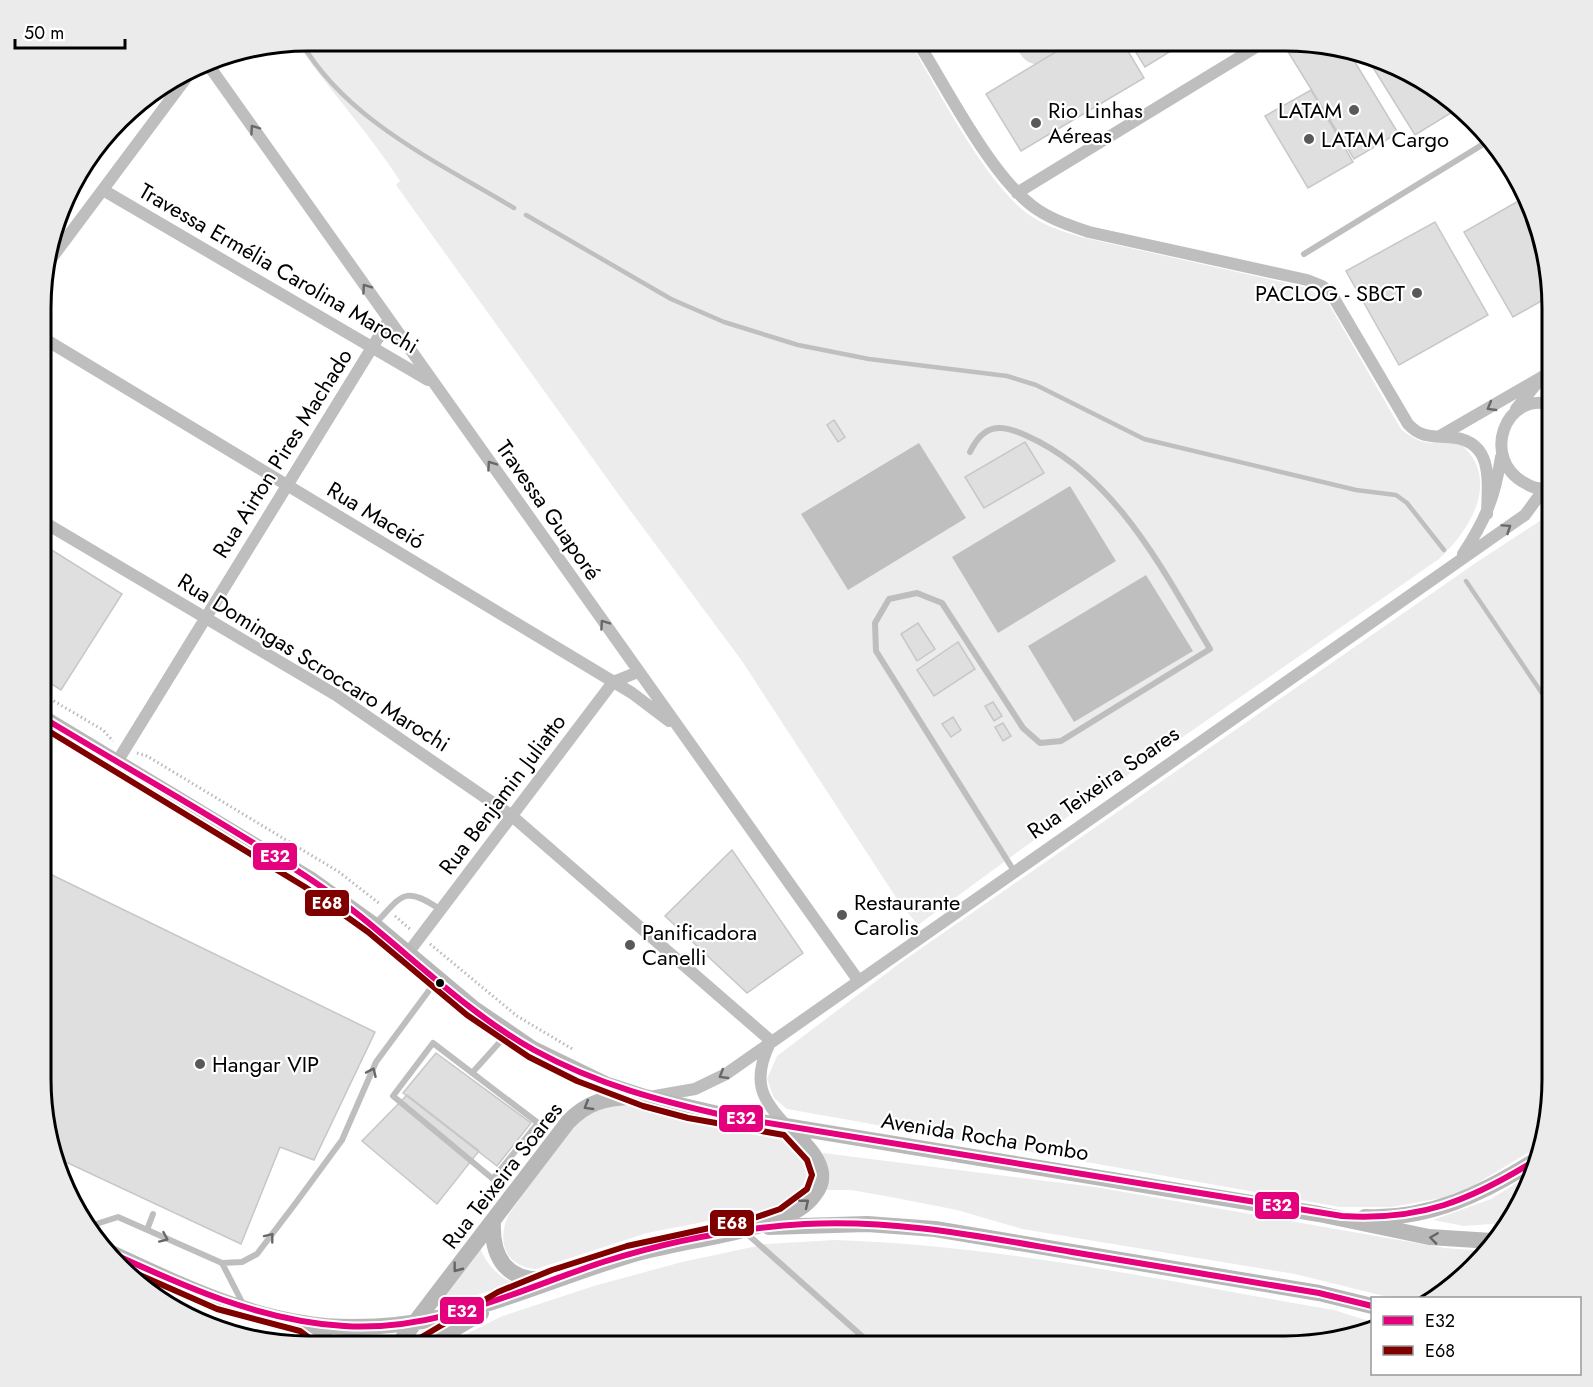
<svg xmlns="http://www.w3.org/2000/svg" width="1593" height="1387" viewBox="0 0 1593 1387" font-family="Jost,sans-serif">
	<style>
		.green { fill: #ececec }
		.water { fill: #bfbfbf }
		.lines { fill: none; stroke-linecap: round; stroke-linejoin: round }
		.stream { stroke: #bfbfbf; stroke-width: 4.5 }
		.taxiway { stroke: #dedede; stroke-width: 39 }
		.building { fill: #dfdfdf; stroke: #c7c7c7; stroke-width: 1.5 }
		.path { stroke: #b9b9b9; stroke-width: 3; stroke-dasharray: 1.5 3; stroke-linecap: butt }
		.lane { stroke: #bebebe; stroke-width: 6 }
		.street { stroke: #bebebe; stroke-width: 12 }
		.secondary { stroke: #b8b8b8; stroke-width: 16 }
		.bus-1-casing { stroke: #fff; stroke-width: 10 }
		.bus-2-casing { stroke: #fff; stroke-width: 10 }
		.bus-1 { stroke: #e5007d; stroke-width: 6 }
		.bus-2 { stroke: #800000; stroke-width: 6 }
		.oneway { stroke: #686868 }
		.oneway2 { stroke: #656565 }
		.poi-dot { fill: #595959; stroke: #fff; stroke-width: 2 }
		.bus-dot { fill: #000; stroke: #fff; stroke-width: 2 }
		.labels { text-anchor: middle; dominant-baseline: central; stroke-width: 4.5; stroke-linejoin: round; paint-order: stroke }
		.poi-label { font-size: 22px; fill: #000; stroke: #fff; text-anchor: start }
		.street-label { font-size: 22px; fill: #000; stroke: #fff }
		.rim { fill: none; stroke: #000; stroke-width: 3 }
		.line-badge { stroke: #fff; stroke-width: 2 }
		.badge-label { font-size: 16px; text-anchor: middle; font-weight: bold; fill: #fff }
	</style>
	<rect width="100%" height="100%" fill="#fff"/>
	<!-- green -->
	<path class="green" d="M 308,41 L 909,41 C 938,89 988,190 1034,218 C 1048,227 1065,232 1081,237 L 1304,287 L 1326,299 L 1401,429 C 1411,437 1420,443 1434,443 C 1442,443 1448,439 1457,442 C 1463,445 1469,452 1473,458 C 1494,493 1465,535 1439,559 L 1023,848 L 918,925 L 899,902 L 742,661 L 624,502 L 396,185 L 400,181 C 369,133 329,90 296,42 Z
		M 1552,513 L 1552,1079 L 1539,1146 L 1458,1195 L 1392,1207 L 1340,1207 L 787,1109 L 774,1098 L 767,1079 L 777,1056 L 900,963 L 1477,562 Z
		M 609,1102 L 790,1142 C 823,1164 818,1194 781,1207 L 647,1233 L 536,1269 C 505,1267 496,1240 509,1214 L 572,1124 Z
		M 823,1153 L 1095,1187 L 1445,1248 L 1485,1251 L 1474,1268 L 1432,1298 L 1392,1298 L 1295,1274 L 1022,1229 L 957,1210 L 891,1197 L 851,1190 L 823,1190 L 826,1171 Z
		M 1534,1172 L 1532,1182 L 1504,1223 L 1464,1226 L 1433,1220 L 1491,1199 Z
		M 835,1240 C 1002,1245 1169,1282 1334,1310 L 1372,1322 L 1372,1327 L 1303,1346 L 443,1346 L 500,1317 L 594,1286 L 682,1262 L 766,1244 Z
		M 480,1248 C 487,1265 497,1275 514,1284 L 442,1305 L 437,1303 Z
		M 393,1335 L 384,1346 L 346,1346 L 338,1336 Z"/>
	<!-- water -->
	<path class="water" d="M 919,443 L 966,518 L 848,590 L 801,514 Z
		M 1070,486 L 1116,561 L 998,633 L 952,557 Z
		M 1146,575 L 1193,651 L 1074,722 L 1028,646 Z"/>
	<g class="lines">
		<!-- stream -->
		<path class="stream" d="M 301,42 C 347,121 438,162 514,208
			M 526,215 L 671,299 L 724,322 L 798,345 L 869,359 L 1007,376 L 1036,385 L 1144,439 L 1356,490 L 1396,495 L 1407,503 L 1444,550
			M 1466,581 L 1552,708"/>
		<!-- taxiway -->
		<path class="taxiway" d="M 1035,41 L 1038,45"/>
	</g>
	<!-- building -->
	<path class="building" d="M 1074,41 L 1122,41 L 1144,78 L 1021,151 L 986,94 Z
		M 1129,41 L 1187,41 L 1145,67 Z
		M 1303,41 L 1350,54 L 1398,133 L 1354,159 L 1287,50 Z
		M 1371,59 L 1403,68 L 1459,108 L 1415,135 L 1369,61 Z
		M 1311,90 L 1353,162 L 1308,188 L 1265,116 Z
		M 1527,196 L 1552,295 L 1513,317 L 1464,232 Z
		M 1435,222 L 1488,315 L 1399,365 L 1346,271 Z
		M 834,420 L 845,437 L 838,442 L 827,425 Z
		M 1025,442 L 1044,473 L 984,508 L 965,477 Z
		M 42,544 L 122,594 L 61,690 L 42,678 Z
		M 918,623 L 935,649 L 917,661 L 901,634 Z
		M 958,642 L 975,669 L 934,696 L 917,670 Z
		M 993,702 L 1002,716 L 994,721 L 985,706 Z
		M 953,717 L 961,730 L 951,737 L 942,724 Z
		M 1003,723 L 1011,736 L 1003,741 L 995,727 Z
		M 732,850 L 803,953 L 747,993 L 665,916 Z
		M 50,874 L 375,1032 L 314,1160 L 280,1147 L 241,1244 L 55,1157 L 41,1097 L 42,891 Z
		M 436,1053 L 531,1123 L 497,1166 L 403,1093 Z
		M 407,1095 L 479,1151 L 437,1204 L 362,1141 Z"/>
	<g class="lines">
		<!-- path -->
		<path class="path" d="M 42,694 L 103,730 L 113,741
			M 137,753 L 147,756 L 339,872 L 380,904
			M 395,916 L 410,929
			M 430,944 L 517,1016 L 574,1050"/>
		<!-- lane -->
		<path class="lane" d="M 1304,254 L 1490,140
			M 970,452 C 983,425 999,423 1025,435 C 1116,475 1162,569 1210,649 L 1061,741 L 1040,743 L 1023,728 L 942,603 L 917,593 L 889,599 L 875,623 L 876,651 L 1014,871
			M 374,925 C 402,896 403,884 441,910
			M 433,1043 L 538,1123 L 493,1179 L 393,1096 Z
			M 472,1073 L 508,1033
			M 90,1226 L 118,1217 L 222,1263 L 243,1304
			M 147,1230 L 153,1214
			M 745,1232 L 873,1346
			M 222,1263 L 242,1262 L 257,1254 L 295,1204 L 342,1140 L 376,1062 L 436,981"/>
		<!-- street -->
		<path class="street" d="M 917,41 C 947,88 993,181 1038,210 C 1053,220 1071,226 1089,232 L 1307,280 L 1322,286 L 1332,295 L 1408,424 C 1420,437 1430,436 1446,437 C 1494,438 1488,478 1487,514
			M 207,63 L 858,980
			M 103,190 L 428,380
			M 1017,193 L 1266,41
			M 45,267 L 190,73
			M 43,338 L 632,693 L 669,721
			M 1552,405 C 1505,390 1480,459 1525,483 C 1533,488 1543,490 1552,487
			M 1516,409 L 1542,377 L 1552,371
			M 1440,436 L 1542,377
			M 42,521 L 336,695 L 512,816 L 771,1041
			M 1463,554 C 1485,521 1495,497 1501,457
			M 117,762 L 389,320
			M 408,953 L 613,682 L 638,672
			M 770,1043 C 752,1080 760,1099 788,1127
			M 655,1096 L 695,1089 L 726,1074 L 1525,515 L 1544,489"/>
		<!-- secondary -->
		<path class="secondary" d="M 42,717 L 310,879 L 374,925 L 473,1008 L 533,1049 L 605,1084 L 645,1097 L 731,1117 L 1319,1214 L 1429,1237 L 1492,1241
			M 1365,1217 C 1429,1220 1484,1193 1536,1160
			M 493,1221 C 491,1259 508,1283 548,1279
			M 769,1227 L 867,1224 L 935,1229 L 1319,1293 L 1372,1306
			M 107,1251 C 185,1287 264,1327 352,1327 C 382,1327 413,1324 442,1317 C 505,1301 565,1275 627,1256 C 678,1241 732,1237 781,1218 C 793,1214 807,1205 814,1195 C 835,1169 805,1144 788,1127
			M 307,1326 L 334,1346
			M 397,1346 L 568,1122 C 587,1102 605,1098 632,1097
			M 425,1346 L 481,1313"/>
		<defs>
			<path id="bus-1" d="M 42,717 C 131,771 224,822 310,879 C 388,931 453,1005 534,1050 C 598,1085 660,1101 731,1117 L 1342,1216 C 1420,1221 1470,1201 1536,1160
				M 107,1251 C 183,1286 260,1321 344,1326 C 437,1332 518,1290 603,1262 C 669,1241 736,1228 805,1224 C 896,1219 983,1237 1072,1252 C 1154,1266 1237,1279 1319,1293 L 1372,1306"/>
			<path id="bus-2" d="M 42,727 L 305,887 L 368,932 L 467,1015 L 529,1057 L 577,1081 L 643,1106 L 688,1118 L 784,1135 L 807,1160 L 812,1175 L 807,1189 L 780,1209 L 751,1219 L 627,1246 L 552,1270 L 498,1292 L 420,1338
				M 117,1265 L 217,1309 L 300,1331 L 320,1346"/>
		</defs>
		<!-- bus-1 casing -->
		<use href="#bus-1" class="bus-1-casing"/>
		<!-- bus-2 casing -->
		<use href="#bus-2" class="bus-2-casing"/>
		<!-- bus-1 -->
		<use href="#bus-1" class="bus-1"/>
		<!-- bus-2 -->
		<use href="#bus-2" class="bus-2"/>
	</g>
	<!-- one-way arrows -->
	<defs><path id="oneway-chevron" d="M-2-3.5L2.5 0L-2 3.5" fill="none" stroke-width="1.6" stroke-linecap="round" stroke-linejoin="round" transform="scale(1.5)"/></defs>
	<g class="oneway">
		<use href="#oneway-chevron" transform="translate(254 129) rotate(-125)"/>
		<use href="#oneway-chevron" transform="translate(366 288) rotate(-125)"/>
		<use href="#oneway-chevron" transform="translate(1491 407) rotate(150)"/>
		<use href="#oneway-chevron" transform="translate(491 465) rotate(-125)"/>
		<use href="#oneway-chevron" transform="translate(1507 528) rotate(-34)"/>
		<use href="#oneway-chevron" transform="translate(604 624) rotate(-125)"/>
		<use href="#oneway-chevron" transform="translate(372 1072) rotate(-66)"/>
		<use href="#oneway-chevron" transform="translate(723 1075) rotate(149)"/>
		<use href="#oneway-chevron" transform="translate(270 1237) rotate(-52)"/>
		<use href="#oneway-chevron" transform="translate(164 1238) rotate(24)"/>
	</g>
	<g class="oneway2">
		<use href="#oneway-chevron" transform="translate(588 1106) rotate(149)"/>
		<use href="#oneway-chevron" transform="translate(805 1203) rotate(-39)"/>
		<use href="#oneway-chevron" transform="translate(1434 1238) rotate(-172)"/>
		<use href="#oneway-chevron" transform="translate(457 1268) rotate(127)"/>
	</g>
	<!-- markers -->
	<g class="poi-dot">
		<circle cx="1354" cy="110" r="6"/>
		<circle cx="1036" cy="123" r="6"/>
		<circle cx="1309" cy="139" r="6"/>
		<circle cx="1417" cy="293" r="6"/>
		<circle cx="842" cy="915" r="6"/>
		<circle cx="630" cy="945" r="6"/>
		<circle cx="200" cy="1064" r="6"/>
	</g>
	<circle class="bus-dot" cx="440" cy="983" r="5"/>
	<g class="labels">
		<!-- poi labels -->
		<g class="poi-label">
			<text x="1048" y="110">Rio Linhas<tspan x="1048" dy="25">Aéreas</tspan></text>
			<text x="1342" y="110" text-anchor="end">LATAM</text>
			<text x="1321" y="139">LATAM Cargo</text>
			<text x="1405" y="293" text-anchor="end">PACLOG - SBCT</text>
			<text x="854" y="902">Restaurante<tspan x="854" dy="25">Carolis</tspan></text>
			<text x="642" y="932">Panificadora<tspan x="642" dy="25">Canelli</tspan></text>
			<text x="212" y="1064">Hangar VIP</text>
		</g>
		<!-- street labels -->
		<g class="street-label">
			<text transform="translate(279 268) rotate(30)">Travessa Ermélia Carolina Marochi</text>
			<text transform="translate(282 453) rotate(-58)">Rua Airton Pires Machado</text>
			<text transform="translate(549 510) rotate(55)">Travessa Guaporé</text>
			<text transform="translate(376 515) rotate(31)">Rua Maceió</text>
			<text transform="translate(314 662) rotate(32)">Rua Domingas Scroccaro Marochi</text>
			<text transform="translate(1103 782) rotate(-35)">Rua Teixeira Soares</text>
			<text transform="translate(502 794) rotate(-53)">Rua Benjamin Juliatto</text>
			<text transform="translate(985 1136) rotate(9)">Avenida Rocha Pombo</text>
			<text transform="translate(502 1175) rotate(-52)">Rua Teixeira Soares</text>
		</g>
	</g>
	<!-- crop -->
	<path d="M0 0H1593V1387H0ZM308 51H1285A257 257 0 0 1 1542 308V1079A257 257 0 0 1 1285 1336H308A257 257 0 0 1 51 1079V308A257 257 0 0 1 308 51Z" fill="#ebebeb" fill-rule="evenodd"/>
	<path class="rim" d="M308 51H1285A257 257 0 0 1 1542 308V1079A257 257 0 0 1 1285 1336H308A257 257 0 0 1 51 1079V308A257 257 0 0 1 308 51Z"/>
	<g class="line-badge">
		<rect x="252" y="842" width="46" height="29" rx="6" fill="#e5007d"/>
		<rect x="304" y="889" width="46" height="28" rx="6" fill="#800000"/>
		<rect x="718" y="1104" width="46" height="29" rx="6" fill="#e5007d"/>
		<rect x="1254" y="1191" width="46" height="29" rx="6" fill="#e5007d"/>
		<rect x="709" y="1209" width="46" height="28" rx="6" fill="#800000"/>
		<rect x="439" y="1296" width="46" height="29" rx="6" fill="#e5007d"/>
	</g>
	<g class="badge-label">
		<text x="275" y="862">E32</text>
		<text x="327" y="909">E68</text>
		<text x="741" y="1124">E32</text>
		<text x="1277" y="1211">E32</text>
		<text x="732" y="1229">E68</text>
		<text x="462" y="1317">E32</text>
	</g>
	<!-- legend -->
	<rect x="1371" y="1297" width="210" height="78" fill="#ffffff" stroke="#999999" stroke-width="1.5"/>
	<rect x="1383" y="1316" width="30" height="9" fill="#e5007d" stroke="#999999" stroke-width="1.5"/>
	<text x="1425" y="1327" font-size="18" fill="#000000">E32</text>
	<rect x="1383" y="1346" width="30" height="9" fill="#800000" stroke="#999999" stroke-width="1.5"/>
	<text x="1425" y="1357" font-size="18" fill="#000000">E68</text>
	<!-- scale -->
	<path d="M15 39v9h110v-9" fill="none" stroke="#000000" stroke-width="3"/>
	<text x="24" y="39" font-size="18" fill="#000000" stroke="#ffffff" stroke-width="4.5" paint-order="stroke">50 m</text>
</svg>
